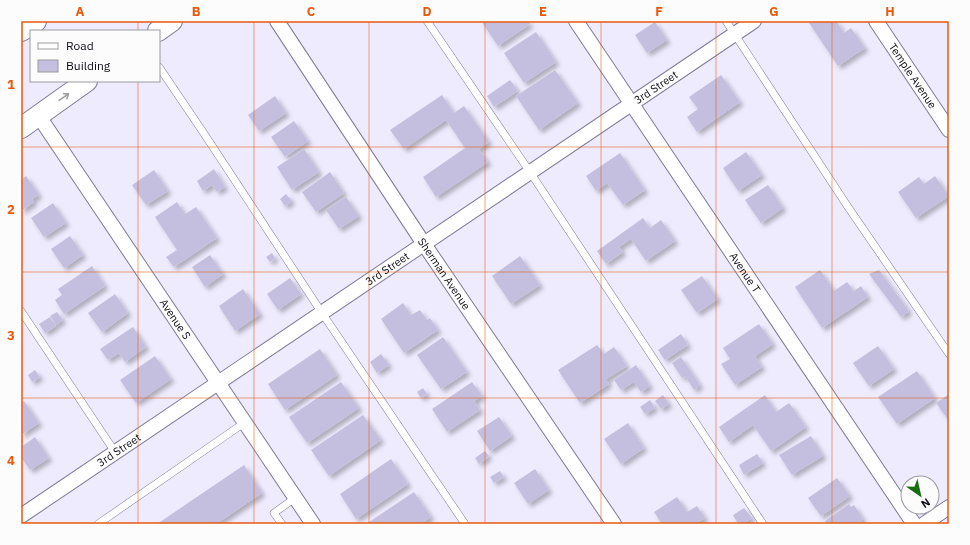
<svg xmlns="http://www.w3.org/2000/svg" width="970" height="545" viewBox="0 0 970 545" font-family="'IBM Plex Sans',sans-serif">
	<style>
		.building { fill: #c4bfde; filter: url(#shadow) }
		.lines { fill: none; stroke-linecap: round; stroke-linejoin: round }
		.service-casing { stroke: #7f7a97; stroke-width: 8 }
		.minor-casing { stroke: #7f7a97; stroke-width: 16 }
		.secondary-casing { stroke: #7f7a97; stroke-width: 22 }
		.motorway-casing { stroke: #7f7a97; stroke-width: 24 }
		.service { stroke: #fff; stroke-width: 7 }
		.minor { stroke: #fff; stroke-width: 14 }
		.secondary { stroke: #fff; stroke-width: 20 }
		.motorway { stroke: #fff; stroke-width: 22 }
		.oneway { stroke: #9e9da1 }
		.grid { fill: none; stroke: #e8590c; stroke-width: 1; stroke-opacity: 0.55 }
		.labels { text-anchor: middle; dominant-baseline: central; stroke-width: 4; stroke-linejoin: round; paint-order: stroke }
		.street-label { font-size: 11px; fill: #0d0a15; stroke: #fcfcfc }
		.neatline { fill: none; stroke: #e8590c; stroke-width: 1.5 }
		.grid-label { font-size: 13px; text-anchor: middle; font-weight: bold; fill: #e8590c }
	</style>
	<defs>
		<filter id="shadow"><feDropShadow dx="3.5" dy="3.5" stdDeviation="2" flood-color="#0004"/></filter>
	</defs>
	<rect width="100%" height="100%" fill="#efebff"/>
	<!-- building -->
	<path class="building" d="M 481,21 L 528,21 L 530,24 L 498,46 Z
		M 813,21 L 836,21 L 844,33 L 851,28 L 865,48 L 838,66 L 809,23 Z
		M 655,22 L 667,40 L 647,53 L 635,35 Z
		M 536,32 L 556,62 L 524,83 L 504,53 Z
		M 555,70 L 578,103 L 539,130 L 516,96 Z
		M 721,75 L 740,102 L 697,132 L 687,117 L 698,109 L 689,97 Z
		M 510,80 L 518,91 L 494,107 L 487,96 Z
		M 442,95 L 454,113 L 464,106 L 489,142 L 479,149 L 488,162 L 436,197 L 423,177 L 465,148 L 446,120 L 404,149 L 390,130 Z
		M 275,96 L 286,113 L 259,131 L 248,115 Z
		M 294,121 L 308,141 L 285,157 L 271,137 Z
		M 304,149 L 319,172 L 292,190 L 277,167 Z
		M 746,152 L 762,175 L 738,191 L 723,168 Z
		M 620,153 L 645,190 L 623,205 L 607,183 L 596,191 L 586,176 Z
		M 214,169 L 225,187 L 217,192 L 212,185 L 203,191 L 197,181 Z
		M 154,170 L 168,191 L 146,205 L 132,185 Z
		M 330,172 L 344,193 L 316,212 L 302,192 Z
		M 26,176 L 39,195 L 32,199 L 34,202 L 21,211 L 21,180 Z
		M 935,176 L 949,196 L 916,218 L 898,192 L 919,177 L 924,184 Z
		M 768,185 L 783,208 L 761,223 L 745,200 Z
		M 286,194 L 289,198 L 290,197 L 291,202 L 285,206 L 280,199 Z
		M 346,197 L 359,216 L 339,229 L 326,210 Z
		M 177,202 L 185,214 L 196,207 L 217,238 L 174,267 L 166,257 L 177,250 L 155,217 Z
		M 53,203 L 66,223 L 44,237 L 31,218 Z
		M 643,218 L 650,228 L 661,220 L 675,241 L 646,261 L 631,239 L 619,247 L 623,252 L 606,264 L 597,251 Z
		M 70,236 L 83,255 L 64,268 L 51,249 Z
		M 272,253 L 275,258 L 270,262 L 266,257 Z
		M 210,255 L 223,274 L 205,287 L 192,267 Z
		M 520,256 L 540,285 L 511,304 L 492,276 Z
		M 92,266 L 105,286 L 64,314 L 55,300 L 62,295 L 58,289 Z
		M 820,270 L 834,291 L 847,282 L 854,291 L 861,286 L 868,297 L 822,328 L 795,287 Z
		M 879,270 L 909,311 L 901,317 L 869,274 Z
		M 702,276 L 718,299 L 697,313 L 681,290 Z
		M 290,278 L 301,294 L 278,310 L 267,294 Z
		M 243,289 L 260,314 L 235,331 L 219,306 Z
		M 115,294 L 128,313 L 102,332 L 88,313 Z
		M 403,303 L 411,315 L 420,310 L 427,320 L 430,318 L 438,330 L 404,353 L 381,319 Z
		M 57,312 L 63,320 L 56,325 L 50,316 Z
		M 50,317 L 56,326 L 45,333 L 39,324 Z
		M 759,324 L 773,344 L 755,356 L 762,367 L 735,385 L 721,364 L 730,359 L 723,348 Z
		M 133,327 L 146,347 L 125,362 L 119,353 L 108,360 L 100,349 Z
		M 681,334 L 688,345 L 665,360 L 658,350 Z
		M 443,337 L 467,372 L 441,389 L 417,355 Z
		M 597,345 L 604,354 L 614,347 L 627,366 L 606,379 L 609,384 L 580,403 L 558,370 Z
		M 878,346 L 894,369 L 869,386 L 853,363 Z
		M 320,349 L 337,375 L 285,410 L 268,384 Z
		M 381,354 L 389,365 L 377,373 L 370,362 Z
		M 155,356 L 171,379 L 136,403 L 120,380 Z
		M 681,357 L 700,385 L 694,390 L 685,376 L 682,378 L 672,363 Z
		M 636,365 L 650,386 L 641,392 L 634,382 L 621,390 L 614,380 Z
		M 35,370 L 40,377 L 32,382 L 28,375 Z
		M 917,371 L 935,398 L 897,424 L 878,397 Z
		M 341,382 L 359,408 L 307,443 L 289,417 Z
		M 472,382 L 482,396 L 474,401 L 480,410 L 447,432 L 432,409 Z
		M 423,388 L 427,394 L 421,398 L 417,392 Z
		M 949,394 L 949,421 L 936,403 Z
		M 663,395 L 669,404 L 661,409 L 655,401 Z
		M 765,395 L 776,412 L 789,403 L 806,427 L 771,451 L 753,425 L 729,442 L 719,427 Z
		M 650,400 L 655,408 L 645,414 L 640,407 Z
		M 24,401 L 39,423 L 21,435 L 21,403 Z
		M 363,415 L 381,440 L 329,476 L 311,450 Z
		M 499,417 L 512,436 L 490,451 L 477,431 Z
		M 628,423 L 644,448 L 621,464 L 604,439 Z
		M 811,436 L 823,456 L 792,475 L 779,455 Z
		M 35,437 L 49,458 L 30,470 L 21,457 L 21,447 Z
		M 485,451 L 489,456 L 479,464 L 475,458 Z
		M 757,454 L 763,463 L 744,475 L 739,465 Z
		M 391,459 L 408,484 L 356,519 L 340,494 Z
		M 244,465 L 262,493 L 216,524 L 157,524 Z
		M 535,469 L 549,490 L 528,504 L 514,483 Z
		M 500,471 L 504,477 L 494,483 L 490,477 Z
		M 837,478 L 850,496 L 821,516 L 808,498 Z
		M 414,492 L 431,517 L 421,524 L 366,524 Z
		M 677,497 L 687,512 L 697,506 L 705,518 L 695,524 L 662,524 L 654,512 Z
		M 849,504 L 851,507 L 854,505 L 863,519 L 861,520 L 863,524 L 827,524 L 825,521 Z
		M 744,508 L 752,518 L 743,524 L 738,524 L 733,515 Z"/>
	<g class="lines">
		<defs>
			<path id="service" d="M 427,21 L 530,172 L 763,524
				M 726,21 L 848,207 L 949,354
				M 159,67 L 205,135 L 322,313 L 465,524
				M 21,311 L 115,452
				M 98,524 L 244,423
				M 282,524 L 274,513 L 295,498"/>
			<g id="minor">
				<path id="s1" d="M 277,21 L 424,244 L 614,524"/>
				<path id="s2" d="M 576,21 L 914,524"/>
				<path id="s3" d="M 876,21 L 949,130"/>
				<path id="s4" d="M 38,115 L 313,524"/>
				<path id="s5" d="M 21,516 L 754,21"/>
				<path d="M 924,524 L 949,507"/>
			</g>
			<path id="secondary" d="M 158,31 L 172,21
				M 21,128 L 87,81"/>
			<path id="motorway" d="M 21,30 L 35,21"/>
		</defs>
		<!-- service casing -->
		<use href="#service" class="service-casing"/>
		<!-- minor casing -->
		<use href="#minor" class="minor-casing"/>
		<!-- secondary casing -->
		<use href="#secondary" class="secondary-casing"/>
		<!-- motorway casing -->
		<use href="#motorway" class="motorway-casing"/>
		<!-- service -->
		<use href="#service" class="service"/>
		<!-- minor -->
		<use href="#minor" class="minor"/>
		<!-- secondary -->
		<use href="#secondary" class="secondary"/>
		<!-- motorway -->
		<use href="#motorway" class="motorway"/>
	</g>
	<!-- one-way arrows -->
	<defs><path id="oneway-shaft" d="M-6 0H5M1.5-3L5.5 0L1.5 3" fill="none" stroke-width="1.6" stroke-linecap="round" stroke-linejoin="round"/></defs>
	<use class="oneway" href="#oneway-shaft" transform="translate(64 97) rotate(-35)"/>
	<!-- grid -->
	<path class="grid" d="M 138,21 L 138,31M 254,21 L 254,524M 369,21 L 369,524M 485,21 L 485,524M 601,21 L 601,524M 716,21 L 716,524M 832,21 L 832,524M 138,81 L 138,524M 21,147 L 949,147M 21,272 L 949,272M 21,398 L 949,398"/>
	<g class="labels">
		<!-- street labels -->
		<g class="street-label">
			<text stroke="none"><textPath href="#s3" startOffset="66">Temple Avenue</textPath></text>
			<text stroke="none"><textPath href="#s5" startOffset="766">3rd Street</textPath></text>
			<text stroke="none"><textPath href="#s5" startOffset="442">3rd Street</textPath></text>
			<text stroke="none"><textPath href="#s1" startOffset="303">Sherman Avenue</textPath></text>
			<text stroke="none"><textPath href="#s2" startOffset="303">Avenue T</textPath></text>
			<text stroke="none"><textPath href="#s4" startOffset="246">Avenue S</textPath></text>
			<text stroke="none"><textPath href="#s5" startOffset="118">3rd Street</textPath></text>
		</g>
	</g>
	<!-- border -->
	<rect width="970" height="545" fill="none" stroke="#fcfcfc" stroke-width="44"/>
	<!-- legend -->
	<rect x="30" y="30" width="130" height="52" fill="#fcfcfc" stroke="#9c9ba0"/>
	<rect x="38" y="43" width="20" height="6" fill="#ffffff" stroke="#9c9ba0"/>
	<text x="66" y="50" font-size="12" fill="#0d0a15">Road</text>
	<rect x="38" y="60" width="20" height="12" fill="#c4bfde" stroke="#9c9ba0"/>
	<text x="66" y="70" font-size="12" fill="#0d0a15">Building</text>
	<!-- north arrow -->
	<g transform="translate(920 495) rotate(146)"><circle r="19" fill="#fcfcfc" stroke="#9c9ba0"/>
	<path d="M0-3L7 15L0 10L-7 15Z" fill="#196c12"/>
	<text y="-6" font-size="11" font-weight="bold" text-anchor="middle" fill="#0d0a15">N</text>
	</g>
	<rect x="22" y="22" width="926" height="501" class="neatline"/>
	<g class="grid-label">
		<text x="80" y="16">A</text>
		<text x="196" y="16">B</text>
		<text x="311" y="16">C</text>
		<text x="427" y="16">D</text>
		<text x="543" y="16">E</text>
		<text x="659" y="16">F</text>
		<text x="774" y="16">G</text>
		<text x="890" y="16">H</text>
		<text x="11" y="89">1</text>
		<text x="11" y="214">2</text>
		<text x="11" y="340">3</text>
		<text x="11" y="465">4</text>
	</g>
</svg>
